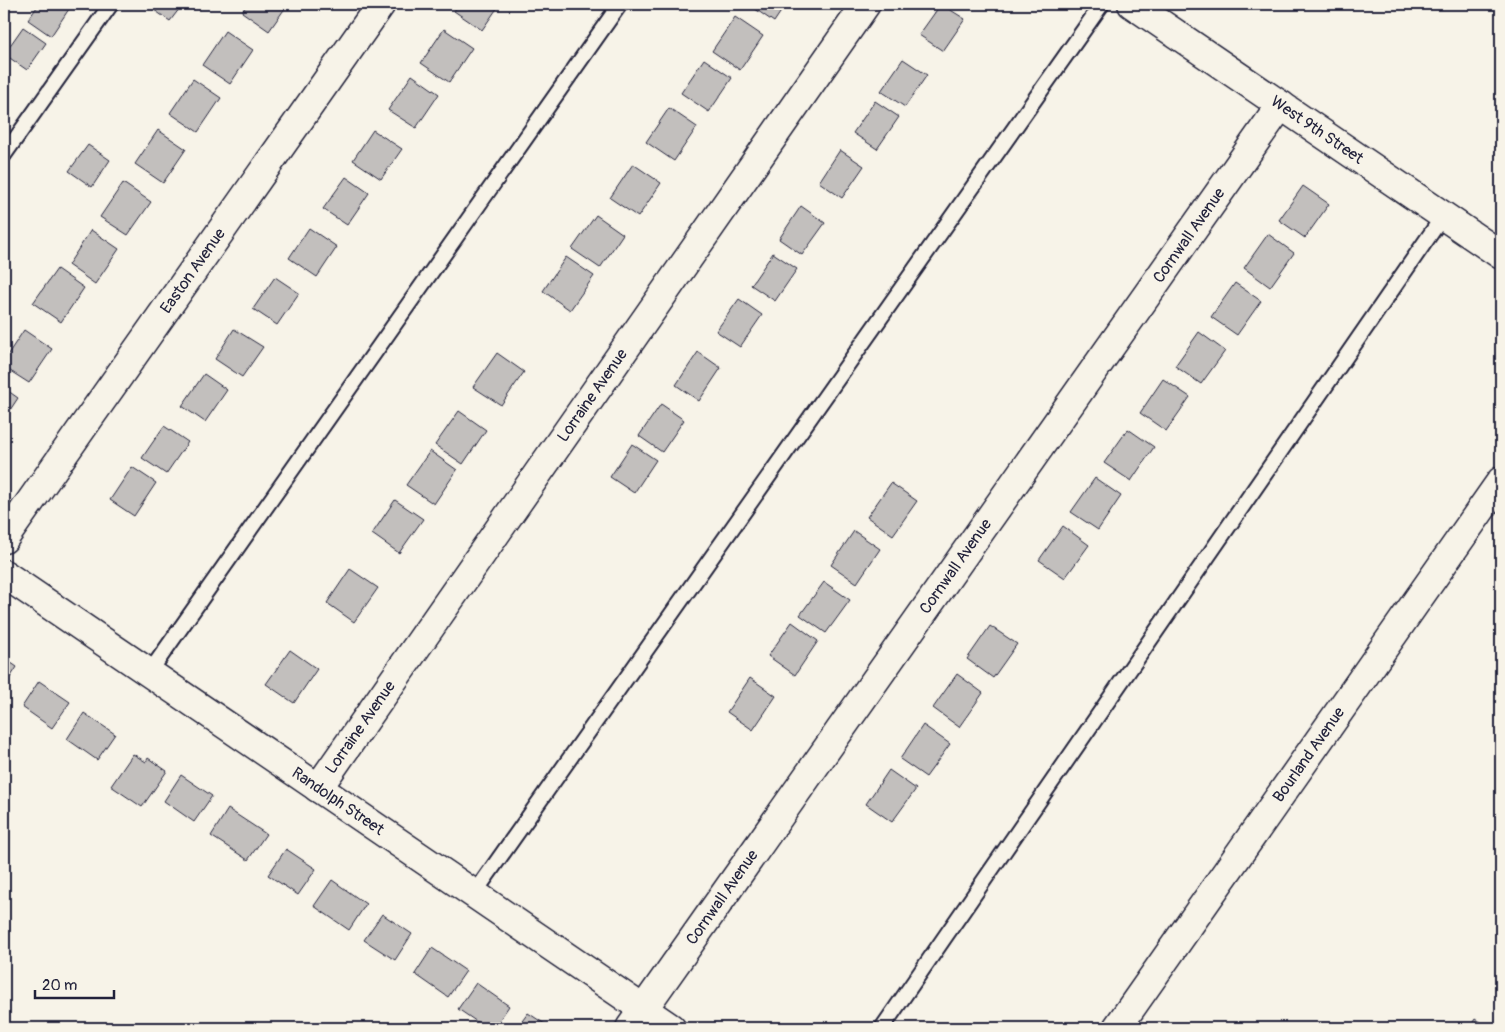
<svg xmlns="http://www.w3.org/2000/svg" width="1505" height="1032" viewBox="0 0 1505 1032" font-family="Pangolin,sans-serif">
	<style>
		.building { fill: #c2bfbd; stroke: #22223b }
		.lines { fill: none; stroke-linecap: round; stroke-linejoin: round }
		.service-casing { stroke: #22223b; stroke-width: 18 }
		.minor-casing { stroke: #22223b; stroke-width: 31 }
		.tertiary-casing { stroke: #22223b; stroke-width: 31 }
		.service { stroke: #f7f3e8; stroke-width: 14 }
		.minor { stroke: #f7f3e8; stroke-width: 28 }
		.tertiary { stroke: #f7f3e8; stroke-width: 28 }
		.labels { text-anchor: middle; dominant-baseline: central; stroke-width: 4; stroke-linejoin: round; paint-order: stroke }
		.street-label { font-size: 16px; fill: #22223b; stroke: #f7f3e8 }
	</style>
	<rect width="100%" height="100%" fill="#f7f3e8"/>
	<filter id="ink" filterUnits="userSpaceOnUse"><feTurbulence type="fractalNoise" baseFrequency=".02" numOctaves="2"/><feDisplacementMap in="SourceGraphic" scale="10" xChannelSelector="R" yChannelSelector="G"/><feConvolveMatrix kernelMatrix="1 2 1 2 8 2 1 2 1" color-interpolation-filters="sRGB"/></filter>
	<g filter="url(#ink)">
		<!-- building -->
		<path class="building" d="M 39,4 L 62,4 L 69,9 L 51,36 L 28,20 Z
			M 149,4 L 183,4 L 170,21 L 147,5 Z
			M 247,4 L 288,4 L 269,31 L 242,12 Z
			M 459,4 L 500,4 L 482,30 L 454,11 Z
			M 748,4 L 786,4 L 774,22 Z
			M 941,4 L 965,19 L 943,51 L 919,35 Z
			M 735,17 L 763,36 L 740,70 L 712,51 Z
			M 23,27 L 46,43 L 27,70 L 4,54 Z
			M 444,29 L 472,48 L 449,82 L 421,63 Z
			M 225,31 L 253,50 L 230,84 L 202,65 Z
			M 704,59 L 732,78 L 709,112 L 681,93 Z
			M 903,59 L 927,75 L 905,107 L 881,91 Z
			M 412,75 L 439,94 L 416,128 L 388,110 Z
			M 193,79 L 221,98 L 198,132 L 170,113 Z
			M 875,101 L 899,117 L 877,149 L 853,133 Z
			M 669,108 L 697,127 L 674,161 L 646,142 Z
			M 158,130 L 186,149 L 163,183 L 135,164 Z
			M 373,130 L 402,149 L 381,179 L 353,160 Z
			M 88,145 L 110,160 L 92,187 L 69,171 Z
			M 840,150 L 864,166 L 842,198 L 819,182 Z
			M 633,164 L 661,183 L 638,217 L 610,198 Z
			M 346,177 L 369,193 L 347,225 L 323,209 Z
			M 123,183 L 151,202 L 128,235 L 100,217 Z
			M 1303,186 L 1329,204 L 1305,238 L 1279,220 Z
			M 801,206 L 825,223 L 802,255 L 779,239 Z
			M 596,215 L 623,234 L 600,268 L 572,249 Z
			M 309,228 L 337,247 L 317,277 L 289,258 Z
			M 91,230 L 119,249 L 95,284 L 68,265 Z
			M 1268,234 L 1294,253 L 1270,287 L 1244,268 Z
			M 773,253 L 797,269 L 775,301 L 751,285 Z
			M 566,257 L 594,276 L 570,310 L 543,291 Z
			M 57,269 L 84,288 L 61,322 L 33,303 Z
			M 275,277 L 299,293 L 277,325 L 253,309 Z
			M 1235,283 L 1261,301 L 1237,335 L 1211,317 Z
			M 739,299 L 762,315 L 740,347 L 716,331 Z
			M 234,329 L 263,347 L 242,377 L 215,359 Z
			M 24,330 L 52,349 L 29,383 L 4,367 L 4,360 Z
			M 1199,332 L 1225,351 L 1201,384 L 1175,366 Z
			M 698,352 L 721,368 L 699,401 L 676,385 Z
			M 497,353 L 524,372 L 501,405 L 473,387 Z
			M 204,374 L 227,390 L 205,422 L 182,406 Z
			M 1163,379 L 1190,397 L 1166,431 L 1140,413 Z
			M 4,388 L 18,398 L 4,419 Z
			M 661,404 L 684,420 L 662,452 L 639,436 Z
			M 459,411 L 486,430 L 463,464 L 435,445 Z
			M 164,426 L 188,442 L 166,474 L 142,458 Z
			M 1128,429 L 1154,447 L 1131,481 L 1104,463 Z
			M 632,444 L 656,460 L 634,493 L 610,477 Z
			M 430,451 L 457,470 L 434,504 L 406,485 Z
			M 132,467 L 156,483 L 134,516 L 110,500 Z
			M 1095,478 L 1121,496 L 1098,530 L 1071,512 Z
			M 891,483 L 917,501 L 893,535 L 867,517 Z
			M 395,500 L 423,519 L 399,553 L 372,534 Z
			M 1063,526 L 1089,545 L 1065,578 L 1039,560 Z
			M 854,531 L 880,549 L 857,583 L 831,565 Z
			M 350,569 L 378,588 L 354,622 L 327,603 Z
			M 824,582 L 850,600 L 826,633 L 800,615 Z
			M 792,622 L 818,641 L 795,675 L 768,656 Z
			M 990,626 L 1017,644 L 993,678 L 967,659 Z
			M 290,650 L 317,669 L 294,703 L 266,684 Z
			M 4,658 L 17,667 L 4,687 Z
			M 957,674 L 983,693 L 959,727 L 933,708 Z
			M 750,678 L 776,696 L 753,730 L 727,712 Z
			M 39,681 L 70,702 L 52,728 L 22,707 Z
			M 84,713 L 115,734 L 97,760 L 67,739 Z
			M 923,725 L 950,744 L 926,777 L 900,759 Z
			M 133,754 L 146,762 L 148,758 L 167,771 L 142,807 L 111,786 Z
			M 889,770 L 916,789 L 892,822 L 866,804 Z
			M 181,775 L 212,796 L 194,822 L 164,801 Z
			M 228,809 L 266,834 L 248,860 L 211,836 Z
			M 286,849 L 316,869 L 298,895 L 268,875 Z
			M 332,880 L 366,904 L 349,930 L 314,906 Z
			M 382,914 L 412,934 L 395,960 L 364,940 Z
			M 432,948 L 466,971 L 448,997 L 415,974 Z
			M 476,983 L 509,1006 L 494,1028 L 486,1028 L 458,1009 Z
			M 528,1013 L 551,1028 L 517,1028 Z
			M 1475,1019 L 1489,1028 L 1469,1028 Z"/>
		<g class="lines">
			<defs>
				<path id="service" d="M 4,155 L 111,4
					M 149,673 L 620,4
					M 474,894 L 1102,4
					M 882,1028 L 1443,216"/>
				<g id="minor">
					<path id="s1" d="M 4,539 L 381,4"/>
					<path id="s2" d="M 4,574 L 671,1028"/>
					<path id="s3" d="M 318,788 L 866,4"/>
					<path id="s4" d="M 630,1028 L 1281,105"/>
					<path id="s5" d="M 1117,1028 L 1501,481"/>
				</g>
				<g id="tertiary">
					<path id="s6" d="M 1132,4 L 1501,255"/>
				</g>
			</defs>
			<!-- service casing -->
			<use href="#service" class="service-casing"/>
			<!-- minor casing -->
			<use href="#minor" class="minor-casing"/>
			<!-- tertiary casing -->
			<use href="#tertiary" class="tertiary-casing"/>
			<!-- service -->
			<use href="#service" class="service"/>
			<!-- minor -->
			<use href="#minor" class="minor"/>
			<!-- tertiary -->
			<use href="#tertiary" class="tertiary"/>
		</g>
	</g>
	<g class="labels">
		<!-- street labels -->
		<g class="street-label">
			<text stroke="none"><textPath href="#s6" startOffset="224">West 9th Street</textPath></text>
			<text stroke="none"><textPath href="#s4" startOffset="970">Cornwall Avenue</textPath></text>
			<text stroke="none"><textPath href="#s1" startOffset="328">Easton Avenue</textPath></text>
			<text stroke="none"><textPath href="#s3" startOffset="479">Lorraine Avenue</textPath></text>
			<text stroke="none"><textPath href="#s4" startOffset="565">Cornwall Avenue</textPath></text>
			<text stroke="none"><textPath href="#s3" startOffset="74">Lorraine Avenue</textPath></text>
			<text stroke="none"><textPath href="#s5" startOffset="334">Bourland Avenue</textPath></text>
			<text stroke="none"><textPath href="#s2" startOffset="404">Randolph Street</textPath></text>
			<text stroke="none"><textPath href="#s4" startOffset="160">Cornwall Avenue</textPath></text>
		</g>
	</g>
	<!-- margin -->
	<rect width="1505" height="1032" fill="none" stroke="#f7f3e8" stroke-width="20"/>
	<rect x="10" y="10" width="1485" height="1012" fill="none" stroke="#22223b" stroke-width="2" filter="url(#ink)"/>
	<!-- scale -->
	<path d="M35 990v8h79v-8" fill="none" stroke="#22223b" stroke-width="2.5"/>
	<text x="42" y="990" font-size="15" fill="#22223b" stroke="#f7f3e8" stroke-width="4" paint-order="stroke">20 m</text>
</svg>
